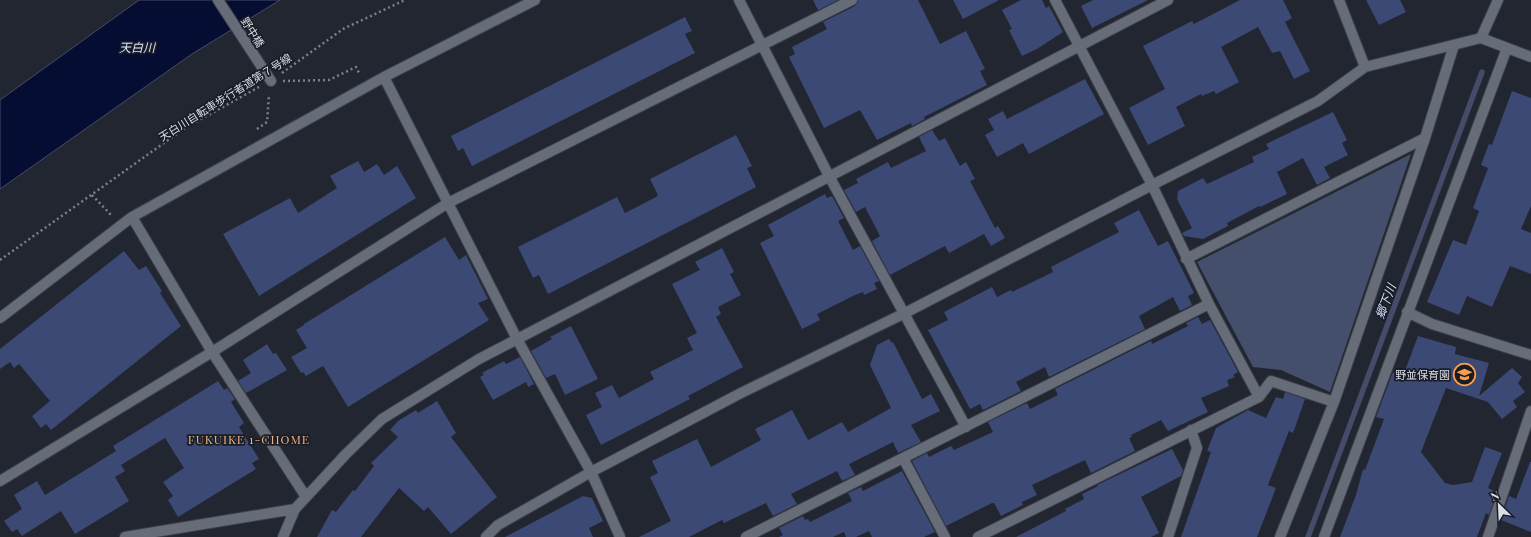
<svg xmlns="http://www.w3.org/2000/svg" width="1531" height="537" viewBox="0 0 1531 537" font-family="'Playfair Display','Noto Sans JP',serif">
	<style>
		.green { fill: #444f6b }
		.water { fill: #060d32; stroke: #464c68 }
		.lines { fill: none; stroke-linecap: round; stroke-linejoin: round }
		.stream { stroke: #464c68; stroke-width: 5.5 }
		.building { fill: #3b4974 }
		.minor-casing { stroke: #3e414a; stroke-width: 12 }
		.path { stroke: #7c8089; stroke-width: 2.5; stroke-dasharray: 2 3; stroke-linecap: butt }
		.minor { stroke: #676c79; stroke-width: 10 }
		.labels { text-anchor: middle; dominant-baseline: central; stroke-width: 3.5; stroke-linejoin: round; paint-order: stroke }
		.street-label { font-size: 11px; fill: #dbdee5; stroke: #191d27 }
		.poi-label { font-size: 11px; fill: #dbdee5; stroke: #191d27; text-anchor: end }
		.water-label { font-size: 12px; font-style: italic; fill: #d5e1fe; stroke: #191d27 }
		.neighbourhood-label { font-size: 12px; letter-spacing: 1px; fill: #f2b17f; stroke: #191d27 }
	</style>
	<rect width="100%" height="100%" fill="#222631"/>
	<!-- green -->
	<path class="green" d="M 1411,154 L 1330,392 L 1281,370 L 1253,367 L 1197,262 Z"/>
	<!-- water -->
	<path class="water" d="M 139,0 L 280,0 L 192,54 L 0,189 L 0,100 Z"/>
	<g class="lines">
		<!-- stream -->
		<path class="stream" d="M 1308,537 L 1482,72"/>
	</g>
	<!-- building -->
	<path class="building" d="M 813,0 L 838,0 L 818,10 Z
		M 858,0 L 918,0 L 940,44 L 966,31 L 985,69 L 980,71 L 987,85 L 924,117 L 925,119 L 912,126 L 911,123 L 877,140 L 860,110 L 824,128 L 789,57 L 795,54 L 792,47 L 827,29 L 823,22 L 855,6 Z
		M 953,0 L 999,0 L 963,19 Z
		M 1021,0 L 1042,0 L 1046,8 L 1049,6 L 1063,32 L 1037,49 L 1022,56 L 1009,30 L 1012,29 L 1002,10 Z
		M 1093,0 L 1148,0 L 1092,28 L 1081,6 Z
		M 1240,0 L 1283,0 L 1292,18 L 1285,22 L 1310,71 L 1294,79 L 1280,51 L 1272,53 L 1258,27 L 1221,47 L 1239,82 L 1216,94 L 1214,91 L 1202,96 L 1201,94 L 1176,107 L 1185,126 L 1148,145 L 1129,108 L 1165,89 L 1143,46 L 1192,21 L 1194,24 Z
		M 1366,0 L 1400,0 L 1406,12 L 1379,25 Z
		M 685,17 L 692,31 L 685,34 L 695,53 L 472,166 L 463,148 L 458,151 L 451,136 Z
		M 1085,79 L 1104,114 L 1029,154 L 1023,143 L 997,157 L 985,135 L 994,130 L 988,119 L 1003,111 L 1007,119 Z
		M 1512,91 L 1531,98 L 1531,206 L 1521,229 L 1531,233 L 1531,274 L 1510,266 L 1492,307 L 1467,296 L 1459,315 L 1427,302 L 1453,240 L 1466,245 L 1479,211 L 1473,208 L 1488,168 L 1481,165 L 1489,144 L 1492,145 Z
		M 1333,112 L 1347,140 L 1342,143 L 1348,155 L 1324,167 L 1330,178 L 1317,185 L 1303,158 L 1277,172 L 1287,194 L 1260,207 L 1259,206 L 1227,223 L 1228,226 L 1203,239 L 1184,236 L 1182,233 L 1192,228 L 1177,199 L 1178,191 L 1203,178 L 1207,184 L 1254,162 L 1252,157 L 1269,149 L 1266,144 Z
		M 932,130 L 939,141 L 945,138 L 960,166 L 966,162 L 975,179 L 970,181 L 995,228 L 998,226 L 1005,238 L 991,246 L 984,234 L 949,253 L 945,246 L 890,275 L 872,241 L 880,236 L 865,207 L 856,212 L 844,190 L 858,183 L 856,179 L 888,162 L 891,168 L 926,151 L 919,137 Z
		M 736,135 L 752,166 L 747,168 L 756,187 L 548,294 L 539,275 L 533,278 L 518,247 L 617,197 L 625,213 L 656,197 L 658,195 L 650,179 Z
		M 358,161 L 364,172 L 377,164 L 384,175 L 397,166 L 416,198 L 259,296 L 223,234 L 290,198 L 298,213 L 337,188 L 330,176 Z
		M 825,194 L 827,198 L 832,196 L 844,218 L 838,221 L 853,250 L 860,246 L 879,281 L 874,283 L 877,289 L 864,295 L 863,292 L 855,295 L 817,314 L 820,320 L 802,329 L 760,243 L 774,236 L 768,225 Z
		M 1139,210 L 1158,246 L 1168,241 L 1194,293 L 1188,296 L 1192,305 L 1180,311 L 1173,297 L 1139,316 L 1145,329 L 1049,377 L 1045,367 L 1016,382 L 1021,391 L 983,410 L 980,404 L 970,409 L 928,330 L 948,320 L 944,312 L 992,287 L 997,297 L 1011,290 L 1012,292 L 1053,272 L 1051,267 L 1119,232 L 1114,223 Z
		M 445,237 L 459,260 L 466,255 L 488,299 L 478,303 L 489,320 L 348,407 L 323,366 L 306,376 L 303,372 L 301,373 L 291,357 L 307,348 L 296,330 L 304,325 L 304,324 Z
		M 722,248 L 734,272 L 730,274 L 741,295 L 718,307 L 721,314 L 716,317 L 743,367 L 688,396 L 690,399 L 601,445 L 586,415 L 602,407 L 595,393 L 612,385 L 619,398 L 654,379 L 650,372 L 693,350 L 687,338 L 697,333 L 672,284 L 700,270 L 695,262 Z
		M 124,251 L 139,270 L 146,266 L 162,291 L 160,293 L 181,326 L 51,430 L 46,424 L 41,428 L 32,416 L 50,401 L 19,364 L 14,368 L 10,362 L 0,369 L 0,349 Z
		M 1198,317 L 1202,324 L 1210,320 L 1238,372 L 1233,375 L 1235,377 L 1227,380 L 1229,386 L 1201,398 L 1208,412 L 1168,431 L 1161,420 L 1131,435 L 1132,437 L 1129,438 L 1135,451 L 1091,473 L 1085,460 L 1032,485 L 1037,495 L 1022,502 L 1023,505 L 1001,516 L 994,503 L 992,503 L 946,526 L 912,461 L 927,453 L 929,457 L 951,446 L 954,450 L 993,432 L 988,422 L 1027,403 L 1030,409 L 1058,395 L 1055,389 L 1151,341 L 1152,344 L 1188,326 L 1186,323 Z
		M 571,326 L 598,379 L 565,395 L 555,374 L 546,378 L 531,351 L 552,339 L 550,337 Z
		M 1418,336 L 1456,347 L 1455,354 L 1489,363 L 1479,396 L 1512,368 L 1522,377 L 1518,383 L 1525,392 L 1513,401 L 1517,407 L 1502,419 L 1488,402 L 1446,388 L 1421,452 L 1445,483 L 1453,485 L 1472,482 L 1485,447 L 1502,453 L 1488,488 L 1497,492 L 1489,515 L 1486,513 L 1477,537 L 1340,537 L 1356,495 L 1363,469 L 1365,470 L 1384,419 L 1376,417 L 1393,372 L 1403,376 Z
		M 889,339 L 892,343 L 893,342 L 922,399 L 931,394 L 940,411 L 911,425 L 921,442 L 898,453 L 893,442 L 849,464 L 855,475 L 842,481 L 837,471 L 791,494 L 797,504 L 773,516 L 766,503 L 724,523 L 722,520 L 689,537 L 639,537 L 671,521 L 650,477 L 658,473 L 652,461 L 697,439 L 711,467 L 761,440 L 755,429 L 792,410 L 808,440 L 842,422 L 848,432 L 891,408 L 870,365 L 877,345 Z
		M 267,344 L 273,354 L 276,353 L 287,370 L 246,393 L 238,381 L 251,373 L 243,360 Z
		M 520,357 L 534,384 L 528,387 L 526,382 L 493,400 L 480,377 L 484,375 L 482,373 L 504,361 L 506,364 Z
		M 218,381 L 224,390 L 227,388 L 235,399 L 231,402 L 244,423 L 239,427 L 259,459 L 252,463 L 256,469 L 178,517 L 168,500 L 173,496 L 163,482 L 184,468 L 165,438 L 121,465 L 125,471 L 115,477 L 129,501 L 75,534 L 61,511 L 22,536 L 17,529 L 12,532 L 4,521 L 22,509 L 14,495 L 37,481 L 45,495 L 116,451 L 113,446 Z
		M 1285,392 L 1305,399 L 1293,433 L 1289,431 L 1268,485 L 1276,488 L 1257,537 L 1181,537 L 1211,452 L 1207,451 L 1216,428 L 1248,410 L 1266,418 L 1276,397 L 1283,399 Z
		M 437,401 L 456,433 L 451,437 L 497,497 L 451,534 L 428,507 L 424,511 L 399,488 L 361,537 L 317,537 L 332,510 L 336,512 L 353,490 L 355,491 L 374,466 L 371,463 L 398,437 L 390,430 L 398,421 L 416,410 L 418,413 Z
		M 1172,449 L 1183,470 L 1181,476 L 1141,497 L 1159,533 L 1151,537 L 1016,537 L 1066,511 L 1065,509 L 1084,499 L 1082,494 L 1098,486 L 1097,485 Z
		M 1530,462 L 1531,462 L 1531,532 L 1501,520 L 1509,496 L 1516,499 Z
		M 902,471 L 935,532 L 924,537 L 872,537 L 869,531 L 856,537 L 846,537 L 844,532 L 833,537 L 779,537 L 783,535 L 779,528 L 803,516 L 805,520 L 808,519 L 810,522 L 852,501 L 848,493 L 861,487 L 863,491 Z
		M 583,496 L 592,498 L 603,521 L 589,528 L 593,537 L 505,537 Z"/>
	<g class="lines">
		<defs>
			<path id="minor" d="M 218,0 L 271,81
				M 739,0 L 829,176 L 966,427
				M 1055,0 L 1152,185 L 1209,304
				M 1339,0 L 1365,67
				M 1481,38 L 1531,57
				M 384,77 L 517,339 L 591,472 L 620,537
				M 132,217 L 212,352 L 306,497
				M 1186,259 L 1425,138
				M 1407,312 L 1432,324 L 1531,355
				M 0,318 L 132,217 L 384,77 L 535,0
				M 1259,397 L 1271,381 L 1334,402
				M 903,458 L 945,537
				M 0,481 L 212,352 L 448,203 L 852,0
				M 125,537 L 295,509
				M 283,537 L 295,509 L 346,454 L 382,419 L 479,359 L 1168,0
				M 486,537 L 498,525 L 591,472 L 741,393 L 905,313 L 1152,185 L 1318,101 L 1365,67 L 1481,38 L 1498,0
				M 746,537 L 1209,304 L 1259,397 L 978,537
				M 1168,537 L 1197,448 L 1191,430
				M 1280,537 L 1334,402 L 1425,138 L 1454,45
				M 1324,537 L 1507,48
				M 1488,537 L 1531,411"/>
		</defs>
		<!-- minor casing -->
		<use href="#minor" class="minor-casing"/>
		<!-- path -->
		<path class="path" d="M 282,73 L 343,29 L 405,0
			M 283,81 L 329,80 L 356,67 L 360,75
			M 257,129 L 267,122 L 269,95
			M 92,195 L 111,215
			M 0,260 L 185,128 L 259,87"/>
		<!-- minor -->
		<use href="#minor" class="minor"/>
	</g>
	<!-- icons -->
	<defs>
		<symbol id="school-ring" viewBox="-11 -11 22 22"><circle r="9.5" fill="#191d27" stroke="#fb9e50" stroke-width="1.5"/><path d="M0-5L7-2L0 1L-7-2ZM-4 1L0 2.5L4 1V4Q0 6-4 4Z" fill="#fb9e50"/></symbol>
	</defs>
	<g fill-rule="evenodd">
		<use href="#school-ring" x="1452" y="362" width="25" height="25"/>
	</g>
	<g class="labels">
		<!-- street labels -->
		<g class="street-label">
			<text transform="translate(253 32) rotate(58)">野中橋</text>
			<text transform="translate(225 97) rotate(-32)">天白川自転車歩行者道第７号線</text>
		</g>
		<!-- poi labels -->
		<g class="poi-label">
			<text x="1450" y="374">野並保育園</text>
		</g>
		<!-- water labels -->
		<g class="water-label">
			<text x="137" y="47">天白川</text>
			<text transform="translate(1385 301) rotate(-69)">郷下川</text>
		</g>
		<!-- neighbourhood labels -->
		<g class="neighbourhood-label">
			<text x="249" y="439">FUKUIKE 1-CHOME</text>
		</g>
	</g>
	<!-- north arrow -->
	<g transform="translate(1499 505) rotate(336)" stroke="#191d27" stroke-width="3" paint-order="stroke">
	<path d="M0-3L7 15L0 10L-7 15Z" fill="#dbdee5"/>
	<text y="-6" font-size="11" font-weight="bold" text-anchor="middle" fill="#dbdee5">N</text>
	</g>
</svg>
